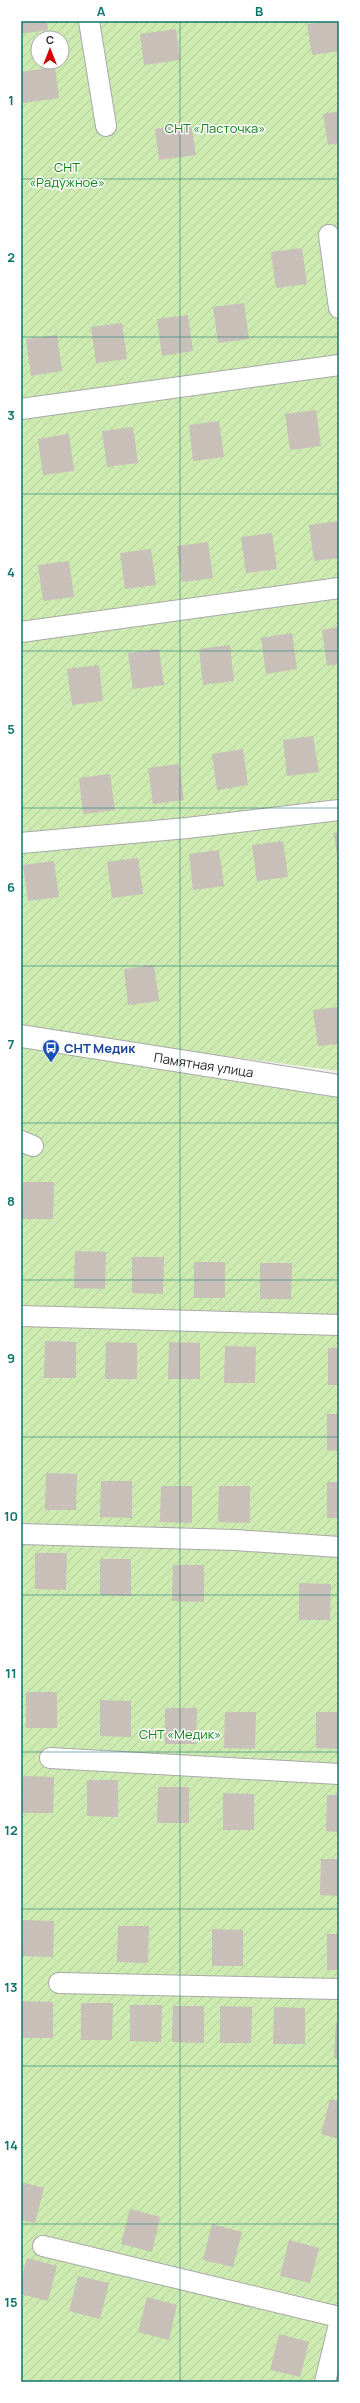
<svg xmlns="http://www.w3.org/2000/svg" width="360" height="2403" viewBox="0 0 360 2403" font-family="Manrope,sans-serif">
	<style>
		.garden { fill: url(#garden-furrows); fill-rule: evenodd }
		.building { fill: #c7bfb8 }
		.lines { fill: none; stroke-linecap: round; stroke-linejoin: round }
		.minor-casing { stroke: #a9a9a9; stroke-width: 22 }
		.tertiary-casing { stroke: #a9a9a9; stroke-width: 24 }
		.minor { stroke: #fff; stroke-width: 20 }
		.tertiary { stroke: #fff; stroke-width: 22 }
		.grid { fill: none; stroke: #0f766e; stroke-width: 1; stroke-opacity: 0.55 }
		.labels { text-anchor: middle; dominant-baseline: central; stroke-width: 3; stroke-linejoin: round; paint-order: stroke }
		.park-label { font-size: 13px; fill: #0c8416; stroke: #fff }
		.transit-label { font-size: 13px; font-weight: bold; fill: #164399; stroke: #fff; text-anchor: start }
		.street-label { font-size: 13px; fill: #222; stroke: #fff }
		.neatline { fill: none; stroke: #0f766e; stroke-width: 1.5 }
		.grid-label { font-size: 13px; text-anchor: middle; font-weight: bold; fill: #0f766e }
	</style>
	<defs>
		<pattern id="garden-furrows" width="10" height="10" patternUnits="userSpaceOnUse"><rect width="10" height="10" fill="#cdebb0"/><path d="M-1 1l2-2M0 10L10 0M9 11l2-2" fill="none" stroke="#b0c997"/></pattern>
	</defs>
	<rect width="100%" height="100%" fill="#f2efe9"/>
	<!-- garden -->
	<path class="garden" d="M 21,21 L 339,21 L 339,1071 L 21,1029 ZM 38,38 L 62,38 L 62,62 L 38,62 Z
		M 21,1036 L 339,1086 L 339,2382 L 21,2382 Z"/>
	<!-- building -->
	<path class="building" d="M 21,21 L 47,21 L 48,30 L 21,34 Z
		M 331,21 L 339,21 L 339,51 L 312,55 L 307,24 Z
		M 176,29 L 180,60 L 144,65 L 140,34 Z
		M 55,67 L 59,98 L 23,103 L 21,72 Z
		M 339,111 L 339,143 L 328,145 L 323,114 Z
		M 191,124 L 196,155 L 159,160 L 155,129 Z
		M 302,248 L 307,284 L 276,288 L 271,252 Z
		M 244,303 L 249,339 L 218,343 L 213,307 Z
		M 188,315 L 193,351 L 162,356 L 157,319 Z
		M 122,323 L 127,359 L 96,363 L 91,327 Z
		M 57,335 L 62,371 L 31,376 L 26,339 Z
		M 316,410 L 321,446 L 290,450 L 285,414 Z
		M 219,421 L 224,457 L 193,461 L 189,425 Z
		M 133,427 L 138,463 L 107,467 L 102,431 Z
		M 69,434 L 74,471 L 43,475 L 38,439 Z
		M 339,521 L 339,558 L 314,561 L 309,525 Z
		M 272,533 L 277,569 L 246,573 L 241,537 Z
		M 208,542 L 213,578 L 182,582 L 177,546 Z
		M 151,549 L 156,585 L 125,589 L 120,553 Z
		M 69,561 L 74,597 L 43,601 L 38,565 Z
		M 339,627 L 339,664 L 327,666 L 322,630 Z
		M 292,633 L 297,669 L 266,674 L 261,638 Z
		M 230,645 L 234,681 L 203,685 L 199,649 Z
		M 159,649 L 164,685 L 133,689 L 128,653 Z
		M 99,665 L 103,701 L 72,705 L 67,669 Z
		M 313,736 L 319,772 L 287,776 L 283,740 Z
		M 243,749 L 248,785 L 217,790 L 212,754 Z
		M 179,764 L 184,800 L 153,804 L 148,768 Z
		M 110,774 L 115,810 L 83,814 L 79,778 Z
		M 339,832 L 339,863 L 338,863 L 334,833 Z
		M 283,841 L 288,877 L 257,881 L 252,845 Z
		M 219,850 L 224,886 L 193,890 L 189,854 Z
		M 138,858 L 143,894 L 112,898 L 107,862 Z
		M 54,861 L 59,897 L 28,901 L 23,865 Z
		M 154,965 L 159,1001 L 128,1005 L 124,969 Z
		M 339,1007 L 339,1044 L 318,1046 L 313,1010 Z
		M 23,1182 L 54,1182 L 53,1219 L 22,1219 Z
		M 75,1251 L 106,1252 L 105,1289 L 74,1288 Z
		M 132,1257 L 164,1257 L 163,1294 L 132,1293 Z
		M 194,1262 L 225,1262 L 225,1298 L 194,1298 Z
		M 260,1263 L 292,1263 L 291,1299 L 260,1299 Z
		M 45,1341 L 76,1342 L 76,1378 L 44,1378 Z
		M 106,1342 L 137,1343 L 137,1379 L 105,1379 Z
		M 169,1342 L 200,1343 L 200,1379 L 168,1379 Z
		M 225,1346 L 256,1347 L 255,1383 L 224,1383 Z
		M 328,1348 L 339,1348 L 339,1385 L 328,1385 Z
		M 327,1414 L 339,1414 L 339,1451 L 327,1450 Z
		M 46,1473 L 77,1474 L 76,1510 L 45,1510 Z
		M 101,1481 L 132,1481 L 132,1518 L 100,1517 Z
		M 327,1482 L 339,1482 L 339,1518 L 327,1518 Z
		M 161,1486 L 192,1486 L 192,1523 L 160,1522 Z
		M 219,1486 L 250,1486 L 250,1523 L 218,1522 Z
		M 35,1553 L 67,1553 L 66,1590 L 35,1589 Z
		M 100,1559 L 131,1559 L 131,1596 L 100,1595 Z
		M 173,1565 L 204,1565 L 204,1602 L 172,1601 Z
		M 299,1583 L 331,1584 L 330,1620 L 299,1620 Z
		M 26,1692 L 57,1692 L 57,1728 L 26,1728 Z
		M 100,1700 L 131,1701 L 131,1737 L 100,1736 Z
		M 165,1708 L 197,1708 L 196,1744 L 165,1744 Z
		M 225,1712 L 256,1712 L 255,1749 L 224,1748 Z
		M 316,1712 L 339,1712 L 339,1749 L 316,1748 Z
		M 23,1776 L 54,1777 L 53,1813 L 22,1813 Z
		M 87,1780 L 118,1780 L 118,1817 L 87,1816 Z
		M 158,1787 L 189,1787 L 189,1823 L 157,1823 Z
		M 223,1793 L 254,1794 L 254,1830 L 223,1830 Z
		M 327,1795 L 339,1795 L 339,1832 L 326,1831 Z
		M 321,1859 L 339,1859 L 339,1896 L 320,1895 Z
		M 23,1920 L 54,1921 L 53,1957 L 22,1956 Z
		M 118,1926 L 149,1926 L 148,1963 L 117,1962 Z
		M 212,1929 L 243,1930 L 243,1966 L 212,1966 Z
		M 327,1934 L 339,1934 L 339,1970 L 327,1970 Z
		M 22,2001 L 53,2002 L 53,2038 L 21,2038 Z
		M 81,2003 L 113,2003 L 112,2040 L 81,2040 Z
		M 130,2005 L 162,2005 L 161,2042 L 130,2041 Z
		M 173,2006 L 204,2006 L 204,2043 L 172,2042 Z
		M 220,2006 L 252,2007 L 251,2043 L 220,2043 Z
		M 274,2007 L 305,2008 L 305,2044 L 273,2044 Z
		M 336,2022 L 339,2022 L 339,2059 L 334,2058 Z
		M 330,2099 L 339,2101 L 339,2139 L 321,2134 Z
		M 21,2182 L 44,2188 L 35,2223 L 21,2220 Z
		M 130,2209 L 160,2217 L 152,2252 L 121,2244 Z
		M 212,2224 L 242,2232 L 233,2267 L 203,2260 Z
		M 289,2240 L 319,2248 L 310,2283 L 280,2276 Z
		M 27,2258 L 57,2266 L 48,2301 L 21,2294 L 21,2280 Z
		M 78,2276 L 109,2283 L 100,2319 L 69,2311 Z
		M 147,2297 L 177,2305 L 169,2340 L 138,2332 Z
		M 279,2334 L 309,2342 L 300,2377 L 270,2370 Z"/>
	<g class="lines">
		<defs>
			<path id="minor" d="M 89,21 L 106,126
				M 329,235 L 339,308
				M 21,409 L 339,365
				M 21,632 L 339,588
				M 21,843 L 187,828 L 339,810
				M 21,1141 L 33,1146
				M 21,1316 L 339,1325
				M 21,1534 L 235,1540 L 339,1547
				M 50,1758 L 339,1774
				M 59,1983 L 339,1989
				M 43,2246 L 339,2317
				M 325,2382 L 339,2324"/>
			<g id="tertiary">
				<path id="s1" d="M 21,1036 L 339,1086"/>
			</g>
		</defs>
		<!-- minor casing -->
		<use href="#minor" class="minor-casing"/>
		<!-- tertiary casing -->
		<use href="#tertiary" class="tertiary-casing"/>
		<!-- minor -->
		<use href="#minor" class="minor"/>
		<!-- tertiary -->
		<use href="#tertiary" class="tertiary"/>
	</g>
	<!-- grid -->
	<path class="grid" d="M 180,21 L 180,2382M 21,179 L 339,179M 21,337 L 339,337M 21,494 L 339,494M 21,651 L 339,651M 21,808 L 339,808M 21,966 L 339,966M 21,1123 L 339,1123M 21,1280 L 339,1280M 21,1437 L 339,1437M 21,1595 L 339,1595M 21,1752 L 339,1752M 21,1909 L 339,1909M 21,2066 L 339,2066M 21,2224 L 339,2224"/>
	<!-- icons -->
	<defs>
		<symbol id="bus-pin" viewBox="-11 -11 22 30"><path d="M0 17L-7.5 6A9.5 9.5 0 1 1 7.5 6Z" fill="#1a4fb4" stroke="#fff"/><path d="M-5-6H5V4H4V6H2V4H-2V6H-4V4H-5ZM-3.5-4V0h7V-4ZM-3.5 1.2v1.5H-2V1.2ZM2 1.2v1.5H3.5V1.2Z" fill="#fff"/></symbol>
	</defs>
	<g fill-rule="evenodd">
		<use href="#bus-pin" x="41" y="1038" width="20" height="27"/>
	</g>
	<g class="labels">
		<!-- park labels -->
		<g class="park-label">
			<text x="215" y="128">СНТ «Ласточка»</text>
			<text x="67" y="167">СНТ<tspan x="67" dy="15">«Радужное»</tspan></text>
			<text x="180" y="1734">СНТ «Медик»</text>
		</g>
		<!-- transit labels -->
		<g class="transit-label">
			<text x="64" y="1048">СНТ Медик</text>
		</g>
		<!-- street labels -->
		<g class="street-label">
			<text stroke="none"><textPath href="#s1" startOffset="185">Памятная улица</textPath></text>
		</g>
	</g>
	<!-- border -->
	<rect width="360" height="2403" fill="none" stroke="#ffffff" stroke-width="44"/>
	<!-- north arrow -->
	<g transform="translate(50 50)"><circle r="19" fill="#ffffff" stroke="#a7a7a7"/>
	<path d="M0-3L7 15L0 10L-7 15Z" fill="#d40000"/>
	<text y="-6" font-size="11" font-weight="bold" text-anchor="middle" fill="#222222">С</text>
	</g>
	<rect x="22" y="22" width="316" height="2359" class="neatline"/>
	<g class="grid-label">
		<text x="101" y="16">A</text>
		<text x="259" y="16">B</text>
		<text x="11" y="105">1</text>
		<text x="11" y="262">2</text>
		<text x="11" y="420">3</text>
		<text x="11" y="577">4</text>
		<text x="11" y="734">5</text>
		<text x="11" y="892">6</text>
		<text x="11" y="1049">7</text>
		<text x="11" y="1206">8</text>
		<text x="11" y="1363">9</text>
		<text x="11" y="1521">10</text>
		<text x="11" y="1678">11</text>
		<text x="11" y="1835">12</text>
		<text x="11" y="1992">13</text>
		<text x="11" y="2150">14</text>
		<text x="11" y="2307">15</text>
	</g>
</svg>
